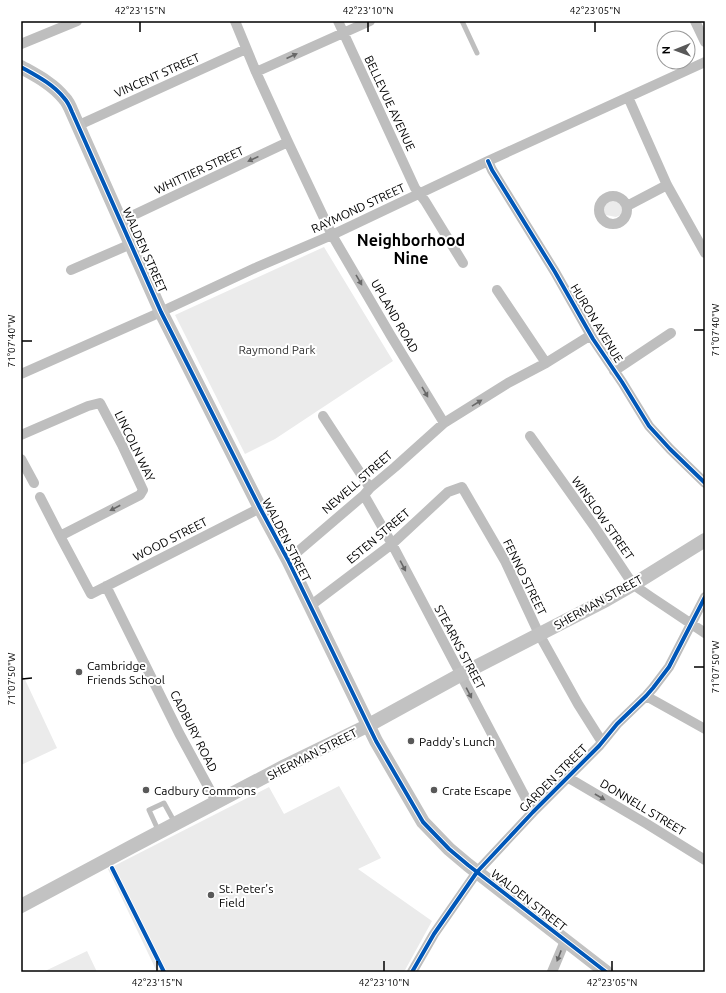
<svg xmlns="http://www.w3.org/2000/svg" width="726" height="993" viewBox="0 0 726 993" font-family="Ubuntu,sans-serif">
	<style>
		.green { fill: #ebebeb }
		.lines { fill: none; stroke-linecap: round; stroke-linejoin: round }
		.lane { stroke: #bebebe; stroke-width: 5 }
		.street { stroke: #bebebe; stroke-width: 10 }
		.secondary { stroke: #c2c2c2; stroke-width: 14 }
		.cycleway-casing { stroke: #fff; stroke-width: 6 }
		.cycleway { stroke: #0057b8; stroke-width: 4 }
		.oneway { fill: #686868 }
		.ticks { fill: none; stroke: #000; stroke-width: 1.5 }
		.poi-dot { fill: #595959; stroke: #fff; stroke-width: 1.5 }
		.labels { text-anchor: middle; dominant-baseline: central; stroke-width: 4; stroke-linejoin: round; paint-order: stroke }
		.street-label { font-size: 12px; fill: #000; stroke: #fff }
		.park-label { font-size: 12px; fill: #313131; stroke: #fff }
		.poi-label { font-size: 12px; fill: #000; stroke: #fff; text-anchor: start }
		.district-label { font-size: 16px; font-weight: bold; fill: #000; stroke: #fff }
		.neatline { fill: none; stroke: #000; stroke-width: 1.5 }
		.ticks-label { font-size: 10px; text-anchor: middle; fill: #000 }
	</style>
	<rect width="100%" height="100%" fill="#fff"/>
	<!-- green -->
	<path class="green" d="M 609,200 C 620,201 624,203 623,214 L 616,217 L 606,215 L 602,211 L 603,202 Z
		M 324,247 L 393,361 L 275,439 L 245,454 L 175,315 Z
		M 21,671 L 57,748 L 21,765 Z
		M 339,786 L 381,858 L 358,869 L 432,921 L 404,972 L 157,972 L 108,869 L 269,787 L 284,814 Z
		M 87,951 L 97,972 L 43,972 Z"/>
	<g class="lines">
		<!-- lane -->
		<path class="lane" d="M 462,21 L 477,53
			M 159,832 L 149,810 L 164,803 L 175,823"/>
		<!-- street -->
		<path class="street" d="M 235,21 L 256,72 L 288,142 L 332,235 L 391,336 L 444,423
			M 338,21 L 415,188 L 425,201 L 463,263
			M 695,21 L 705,42
			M 21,44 L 77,21
			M 256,72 L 370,21
			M 628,97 L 667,185 L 705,253
			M 79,125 L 246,49
			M 488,161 L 492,170 L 555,272 L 593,339 L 622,382 L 649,426 L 670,449 L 705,483
			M599 210a14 14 0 1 1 28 0a14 14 0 1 1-28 0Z
			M 627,206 L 667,185
			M 121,221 L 288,142
			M 71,270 L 131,244
			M 497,290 L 546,363
			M 614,371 L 671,333
			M 21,374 L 152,316 L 255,268 L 332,235 L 488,161 L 705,62
			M 323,416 L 370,488
			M 21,435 L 88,406 L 100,403 L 122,445 L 143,490 L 140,495 L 60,536
			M 530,436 L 594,526 L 628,577 L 638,588 L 651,597 L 705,633
			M 21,459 L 34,483
			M 364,495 L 392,544 L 533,812
			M 40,497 L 60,536 L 91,594 L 260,508
			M 288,560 L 364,495 L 370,488 L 395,467 L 444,423 L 508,383 L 546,363 L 591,335
			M 106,586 L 179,733 L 217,803
			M 310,606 L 392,544 L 448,492 L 462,487 L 505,561 L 539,634 L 578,704 L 602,742
			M 646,696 L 705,729
			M 567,777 L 647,824 L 705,860
			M 412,972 L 434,934 L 477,872 L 533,812 L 599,746 L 617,724 L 646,696 L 653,688 L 669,667 L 705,597
			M 552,972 L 565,941"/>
		<!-- secondary -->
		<path class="secondary" d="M 21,67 C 37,76 53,84 64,98 C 68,102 70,107 72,112 L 161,312 L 260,508 L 288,560 L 376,741 L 423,822 L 449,849 L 468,865 L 606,972
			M 21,906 L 133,846 L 285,766 L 369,725 L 460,675 L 606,600 L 639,581 L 705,540"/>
		<defs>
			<path id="cycleway" d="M 21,67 C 37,76 53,84 64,98 C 68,102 70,107 72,112 L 161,312 L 260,508 L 288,560 L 376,741 L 423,822 L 449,849 L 468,865 L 606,972
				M 488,161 L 492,170 L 555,272 L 593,339 L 622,382 L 649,426 L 670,449 L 705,483
				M 112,868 L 164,972
				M 412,972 L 434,934 L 477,872 L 533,812 L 599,746 L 617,724 L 646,696 L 653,688 L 669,667 L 705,597"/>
		</defs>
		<!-- cycleway casing -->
		<use href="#cycleway" class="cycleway-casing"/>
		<!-- cycleway -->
		<use href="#cycleway" class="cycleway"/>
	</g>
	<!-- one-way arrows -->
	<defs><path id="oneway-solid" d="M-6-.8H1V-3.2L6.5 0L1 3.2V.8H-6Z"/></defs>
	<g class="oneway">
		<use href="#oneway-solid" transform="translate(292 56) rotate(-24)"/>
		<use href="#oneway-solid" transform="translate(253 159) rotate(155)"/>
		<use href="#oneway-solid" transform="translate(359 280) rotate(60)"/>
		<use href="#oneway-solid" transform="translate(425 392) rotate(60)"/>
		<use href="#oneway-solid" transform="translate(477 403) rotate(-32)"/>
		<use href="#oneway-solid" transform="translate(115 508) rotate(152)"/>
		<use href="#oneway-solid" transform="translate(403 566) rotate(62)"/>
		<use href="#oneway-solid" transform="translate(469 693) rotate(62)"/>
		<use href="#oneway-solid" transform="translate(600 797) rotate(30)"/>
		<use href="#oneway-solid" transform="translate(559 956) rotate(111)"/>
	</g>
	<!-- ticks -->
	<path class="ticks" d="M 140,22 L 140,32M 368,22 L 368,32M 595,22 L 595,32M 694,330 L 704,330M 22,341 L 32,341M 694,667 L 704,667M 22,679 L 32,678M 157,961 L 157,971M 384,961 L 384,971M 612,961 L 612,971"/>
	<!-- markers -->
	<g class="poi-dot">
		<circle cx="79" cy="672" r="4"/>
		<circle cx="411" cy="741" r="4"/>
		<circle cx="146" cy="790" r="4"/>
		<circle cx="434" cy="790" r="4"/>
		<circle cx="211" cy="895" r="4"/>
	</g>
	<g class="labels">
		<!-- street labels -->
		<g class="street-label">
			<text transform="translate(157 75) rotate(-24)">VINCENT STREET</text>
			<text transform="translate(390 103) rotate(65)">BELLEVUE AVENUE</text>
			<text transform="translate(199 170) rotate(-25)">WHITTIER STREET</text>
			<text transform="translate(358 208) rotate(-25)">RAYMOND STREET</text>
			<text transform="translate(145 250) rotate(66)">WALDEN STREET</text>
			<text transform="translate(395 316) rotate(60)">UPLAND ROAD</text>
			<text transform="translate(597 323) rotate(59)">HURON AVENUE</text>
			<text transform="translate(135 446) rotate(64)">LINCOLN WAY</text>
			<text transform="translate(357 482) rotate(-41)">NEWELL STREET</text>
			<text transform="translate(603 518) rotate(55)">WINSLOW STREET</text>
			<text transform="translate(378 536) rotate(-40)">ESTEN STREET</text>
			<text transform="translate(170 539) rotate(-27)">WOOD STREET</text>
			<text transform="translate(287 540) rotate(63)">WALDEN STREET</text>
			<text transform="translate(525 577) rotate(64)">FENNO STREET</text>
			<text transform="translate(598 602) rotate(-29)">SHERMAN STREET</text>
			<text transform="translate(460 647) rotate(62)">STEARNS STREET</text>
			<text transform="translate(194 731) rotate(63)">CADBURY ROAD</text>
			<text transform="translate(312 754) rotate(-27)">SHERMAN STREET</text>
			<text transform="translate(553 778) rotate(-45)">GARDEN STREET</text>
			<text transform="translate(643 807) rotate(31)">DONNELL STREET</text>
			<text transform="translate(529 900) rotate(38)">WALDEN STREET</text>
		</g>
		<!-- park labels -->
		<g class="park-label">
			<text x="277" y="349">Raymond Park</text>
		</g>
		<!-- poi labels -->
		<g class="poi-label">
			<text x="87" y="665">Cambridge<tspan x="87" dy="14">Friends School</tspan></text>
			<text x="419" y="741">Paddy's Lunch</text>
			<text x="154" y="790">Cadbury Commons</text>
			<text x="442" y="790">Crate Escape</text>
			<text x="219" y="888">St. Peter's<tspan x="219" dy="14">Field</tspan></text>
		</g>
		<!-- district labels -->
		<g class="district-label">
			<text x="411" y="240">Neighborhood<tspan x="411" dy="18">Nine</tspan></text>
		</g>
	</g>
	<!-- border -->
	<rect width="726" height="993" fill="none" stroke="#ffffff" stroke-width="44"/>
	<!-- north arrow -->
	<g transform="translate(676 50) rotate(269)"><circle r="19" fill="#ffffff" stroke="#999999"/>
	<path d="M0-3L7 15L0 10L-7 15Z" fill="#595959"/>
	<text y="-6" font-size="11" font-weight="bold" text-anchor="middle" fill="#000000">N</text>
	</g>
	<rect x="22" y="22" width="682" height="949" class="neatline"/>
	<g class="ticks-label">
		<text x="140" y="14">42°23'15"N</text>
		<text x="368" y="14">42°23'10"N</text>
		<text x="595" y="14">42°23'05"N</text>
		<text transform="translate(715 330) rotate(-90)" y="4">71°07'40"W</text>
		<text transform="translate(11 341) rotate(-90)" y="4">71°07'40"W</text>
		<text transform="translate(715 667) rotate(-90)" y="4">71°07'50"W</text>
		<text transform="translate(11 679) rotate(-90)" y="4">71°07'50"W</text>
		<text x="157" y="986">42°23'15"N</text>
		<text x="384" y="986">42°23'10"N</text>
		<text x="612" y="986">42°23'05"N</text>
	</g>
</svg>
